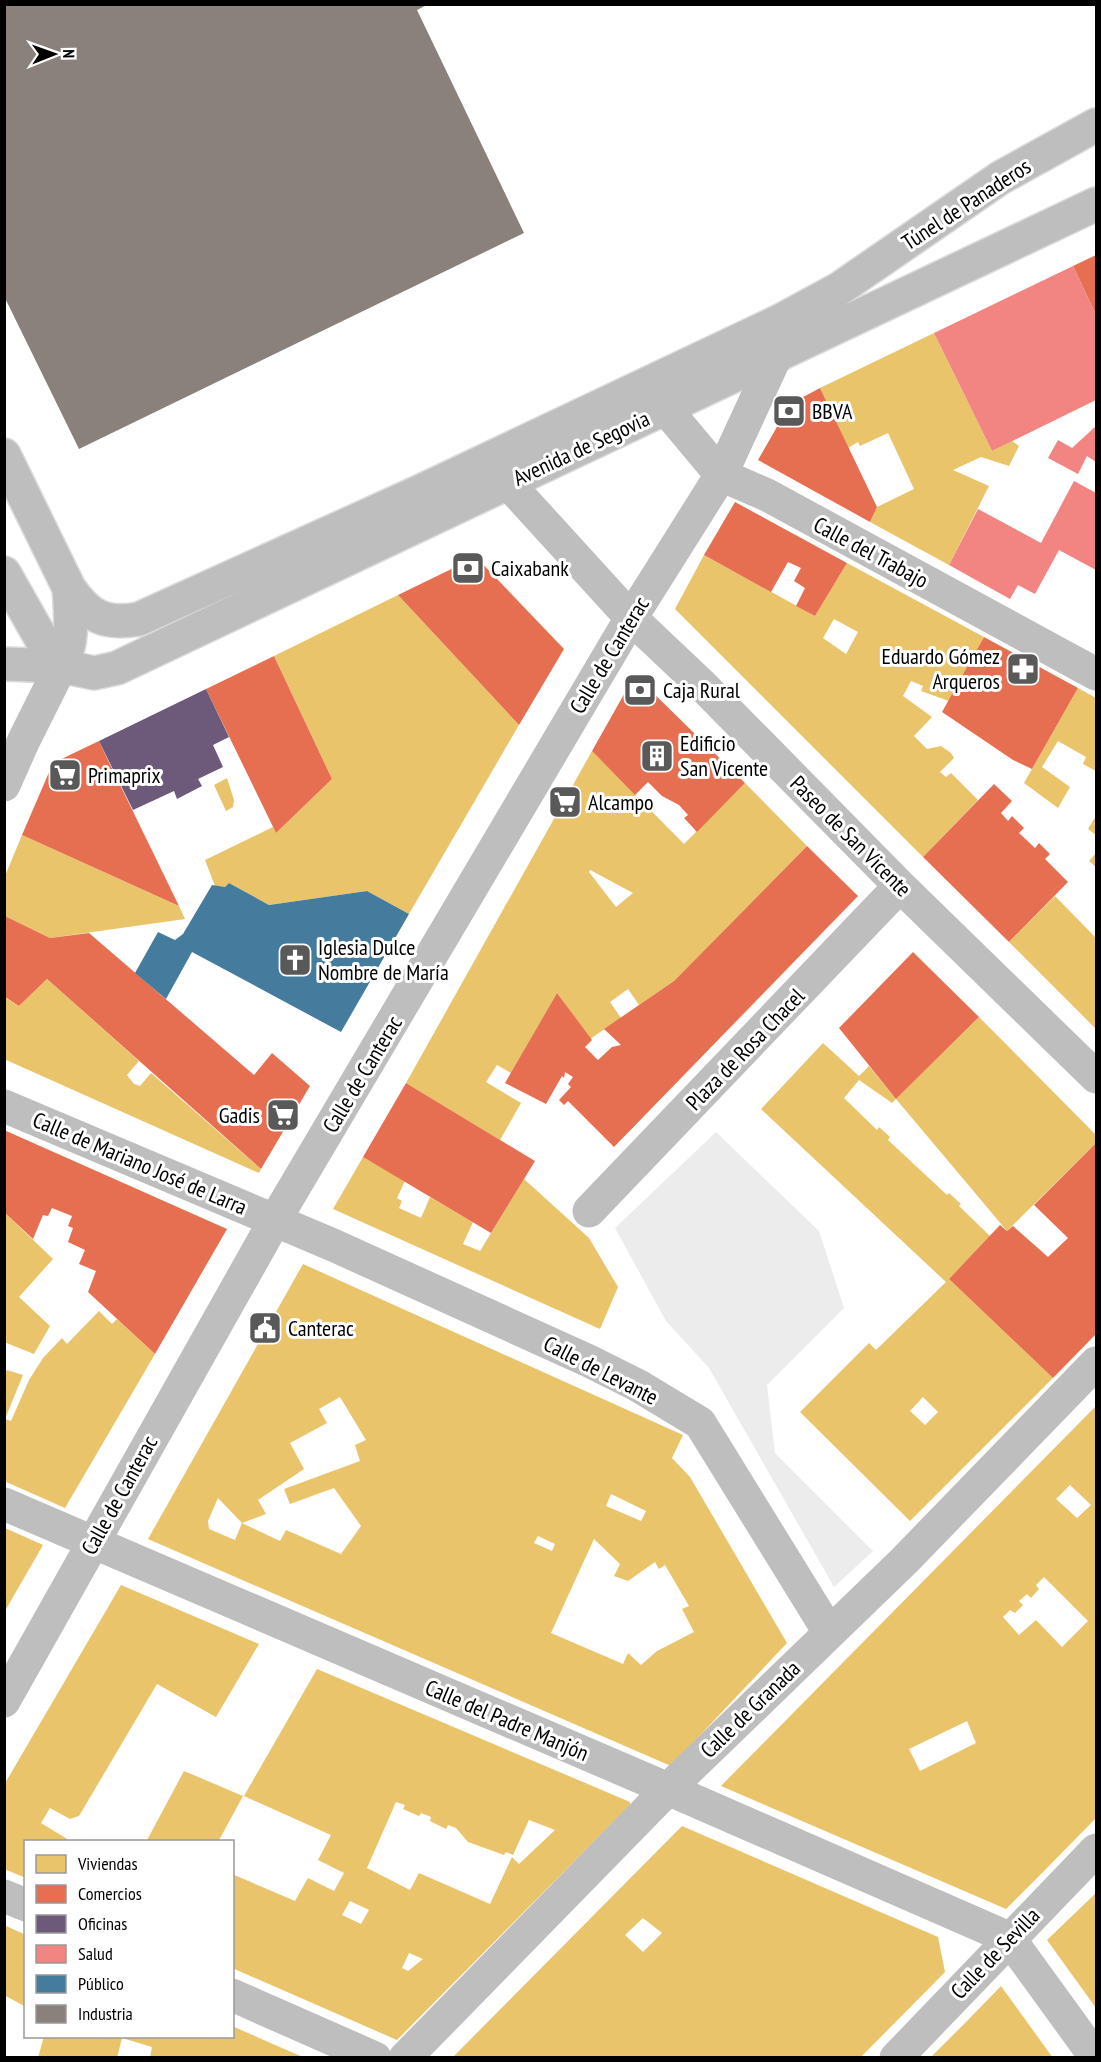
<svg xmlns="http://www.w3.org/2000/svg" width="1101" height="2062" viewBox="0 0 1101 2062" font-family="'PT Sans Narrow',sans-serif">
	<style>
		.green { fill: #ececec }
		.homes { fill: #e9c46a; fill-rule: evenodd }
		.shops { fill: #e76f51 }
		.offices { fill: #6d597a }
		.health { fill: #f28482 }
		.public { fill: #457b9d }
		.industry { fill: #8a817c }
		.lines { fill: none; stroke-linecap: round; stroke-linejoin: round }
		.major-casing { stroke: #dbdbdb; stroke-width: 36 }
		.minor { stroke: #bebebe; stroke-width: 33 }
		.major { stroke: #bebebe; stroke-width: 33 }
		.labels { text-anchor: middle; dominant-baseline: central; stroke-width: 6; stroke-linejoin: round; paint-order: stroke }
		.street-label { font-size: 22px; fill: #000; stroke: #fff }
		.poi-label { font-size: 22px; fill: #000; stroke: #fff; text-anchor: start }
	</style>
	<rect width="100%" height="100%" fill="#fff"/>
	<!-- green -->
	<path class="green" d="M 716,1132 L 819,1231 L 844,1308 L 767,1385 L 775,1453 L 873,1551 L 834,1587 L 709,1368 L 666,1321 L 615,1228 Z"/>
	<!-- homes -->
	<path class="homes" d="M 934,333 L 992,451 L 1012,441 L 1019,446 L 1009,466 L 981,457 L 953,470 L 989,486 L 949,565 L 870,522 L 877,507 L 914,489 L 888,433 L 860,446 L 858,442 L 848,448 L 820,388 Z
		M 704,555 L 815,616 L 847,563 L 984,637 L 949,701 L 921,691 L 923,686 L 911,681 L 903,696 L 932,717 L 914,736 L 927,749 L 941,746 L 951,753 L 954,758 L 940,772 L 946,777 L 951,773 L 978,800 L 923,857 L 675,609 ZM 834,619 L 858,632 L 846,654 L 823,638 Z
		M 398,595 L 519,725 L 409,914 L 367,891 L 269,905 L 229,883 L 225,887 L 215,886 L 205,860 L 273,827 L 276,833 L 332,779 L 274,656 Z
		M 1078,688 L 1096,698 L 1096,771 L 1083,764 L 1086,757 L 1058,741 L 1042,767 L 1070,787 L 1058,808 L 1024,783 Z
		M 592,751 L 684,844 L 745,783 L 807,846 L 674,981 L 639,1005 L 628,989 L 610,1002 L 621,1018 L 590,1039 L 557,993 L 511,1073 L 497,1065 L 486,1082 L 521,1103 L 500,1140 L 406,1083 ZM 590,870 L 594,872 L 633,893 L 616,907 L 589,872 Z
		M 227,778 L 234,800 L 233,807 L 226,811 L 214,785 Z
		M 1096,816 L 1096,835 L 1088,829 Z
		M 22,835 L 179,906 L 185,919 L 50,938 L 5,916 L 5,876 Z
		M 1096,853 L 1096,867 L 1089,861 Z
		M 1055,896 L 1096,938 L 1096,1029 L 1009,942 Z
		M 47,979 L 139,1061 L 127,1075 L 134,1084 L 140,1086 L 151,1073 L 261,1169 L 259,1173 L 4,1059 L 4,997 L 19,1006 Z
		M 979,1017 L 1096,1135 L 1096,1143 L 1007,1231 L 896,1099 L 892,1103 L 859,1080 L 844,1098 L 877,1130 L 879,1127 L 890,1137 L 888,1140 L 947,1195 L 949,1193 L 961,1204 L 959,1206 L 990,1236 L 949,1279 L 1053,1378 L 910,1521 L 800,1412 L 869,1343 L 876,1350 L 946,1282 L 761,1109 L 823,1043 L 859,1076 L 869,1066 L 896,1099 ZM 923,1397 L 938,1412 L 925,1425 L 910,1411 Z
		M 363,1157 L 405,1181 L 397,1198 L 402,1201 L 399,1208 L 421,1218 L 430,1197 L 473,1222 L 463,1244 L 480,1251 L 524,1179 L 589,1238 L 618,1287 L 600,1329 L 333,1209 Z
		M 4,1212 L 53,1259 L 19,1297 L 50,1326 L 34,1354 L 4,1342 Z
		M 303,1264 L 683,1435 L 672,1458 L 690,1477 L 787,1643 L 671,1766 L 148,1539 ZM 340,1397 L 366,1440 L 355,1445 L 360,1461 L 284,1489 L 290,1504 L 334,1488 L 361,1526 L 341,1554 L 286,1530 L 280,1541 L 242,1523 L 266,1514 L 258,1500 L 304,1469 L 290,1443 L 327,1423 L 319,1409 ZM 611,1494 L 646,1511 L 641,1521 L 606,1506 ZM 218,1498 L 242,1523 L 235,1540 L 209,1529 L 208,1521 ZM 538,1536 L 555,1544 L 552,1551 L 534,1543 ZM 594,1539 L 620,1564 L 614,1576 L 628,1581 L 655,1562 L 659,1569 L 665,1565 L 689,1606 L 682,1609 L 694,1632 L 657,1651 L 641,1665 L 628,1653 L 623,1664 L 551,1633 Z
		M 99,1311 L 112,1324 L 117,1319 L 155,1354 L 65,1508 L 4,1481 L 4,1375 L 7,1370 L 23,1375 L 5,1419 L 11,1421 L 29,1380 L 43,1358 L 62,1338 L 67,1344 Z
		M 1096,1406 L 1096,1818 L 1044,1871 L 1006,1909 L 721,1786 ZM 1070,1485 L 1091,1505 L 1077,1518 L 1056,1499 ZM 1044,1577 L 1088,1621 L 1062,1647 L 1036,1620 L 1019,1635 L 1003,1617 L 1010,1610 L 1015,1613 L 1023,1605 L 1019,1601 L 1027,1594 L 1031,1598 L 1039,1589 L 1036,1585 ZM 967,1721 L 976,1743 L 920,1771 L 909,1749 Z
		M 5,1528 L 43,1545 L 5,1611 Z
		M 121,1585 L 259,1644 L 216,1717 L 157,1684 L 79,1816 L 70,1819 L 50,1808 L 41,1823 L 72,1842 L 26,1842 L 26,1878 L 4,1869 L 4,1785 Z
		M 317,1669 L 630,1802 L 630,1805 L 397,2040 L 232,1968 L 232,1874 L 295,1901 L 308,1878 L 334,1891 L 344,1873 L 318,1860 L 331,1835 L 244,1796 ZM 396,1802 L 405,1805 L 403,1809 L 419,1816 L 421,1813 L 431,1817 L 430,1821 L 446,1829 L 448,1825 L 456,1828 L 468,1842 L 504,1855 L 506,1852 L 513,1855 L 529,1820 L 555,1830 L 519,1864 L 512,1857 L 490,1904 L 419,1873 L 410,1890 L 367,1868 ZM 350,1901 L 369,1910 L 361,1924 L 342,1915 ZM 409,1953 L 423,1959 L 408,1971 L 402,1968 Z
		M 184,1771 L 243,1796 L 218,1842 L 146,1842 Z
		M 682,1826 L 938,1937 L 945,1972 L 860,2058 L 452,2058 ZM 643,1918 L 662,1933 L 643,1952 L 625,1935 Z
		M 1096,1893 L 1096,2008 L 1047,1940 Z
		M 4,1925 L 26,1935 L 26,2007 L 4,1995 Z
		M 1001,1986 L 1053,2058 L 930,2058 L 969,2019 Z
		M 232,2026 L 305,2058 L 150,2058 L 152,2047 L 122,2038 L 117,2058 L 38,2058 L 44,2036 L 232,2036 Z"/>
	<!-- shops -->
	<path class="shops" d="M 1096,255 L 1096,315 L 1073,266 Z
		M 820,388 L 877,507 L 870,522 L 758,460 L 790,404 Z
		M 735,502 L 847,563 L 815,616 L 796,606 L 805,588 L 794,581 L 801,568 L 788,562 L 771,592 L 704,555 Z
		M 476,557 L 564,649 L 519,725 L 398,595 Z
		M 984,637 L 1078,688 L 1032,769 L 1013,760 L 942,712 Z
		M 274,656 L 332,779 L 276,833 L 206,689 Z
		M 639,679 L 745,783 L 697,832 L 684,818 L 688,815 L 679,805 L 662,796 L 648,782 L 635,795 L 592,751 L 632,680 Z
		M 99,741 L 106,756 L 179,906 L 22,835 L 53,763 Z
		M 994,784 L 1012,801 L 1001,813 L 1008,821 L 1012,816 L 1024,828 L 1019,833 L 1035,848 L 1039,843 L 1050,854 L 1045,859 L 1068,882 L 1009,942 L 923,857 Z
		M 807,846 L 858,896 L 614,1147 L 568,1101 L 564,1105 L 559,1100 L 571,1087 L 568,1084 L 573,1077 L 565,1072 L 564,1078 L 562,1076 L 546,1104 L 505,1083 L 557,993 L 592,1040 L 585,1047 L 598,1060 L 612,1047 L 621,1045 L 604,1029 L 674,981 Z
		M 5,916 L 50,938 L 89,933 L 254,1075 L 272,1053 L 310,1086 L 261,1169 L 47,979 L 19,1006 L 5,997 Z
		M 913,952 L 979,1017 L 896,1099 L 839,1028 Z
		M 406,1083 L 535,1161 L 491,1233 L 363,1157 Z
		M 4,1130 L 227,1229 L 155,1354 L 88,1292 L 96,1271 L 79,1264 L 85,1250 L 68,1242 L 73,1228 L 68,1226 L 72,1216 L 52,1208 L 48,1216 L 43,1215 L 33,1239 L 4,1212 Z
		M 1096,1143 L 1096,1334 L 1053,1378 L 949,1279 L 1000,1225 L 1007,1231 L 1013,1226 L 1048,1257 L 1068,1238 L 1034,1205 Z"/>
	<!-- offices -->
	<path class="offices" d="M 206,689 L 229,737 L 213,745 L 223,767 L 198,779 L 202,786 L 177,799 L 174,791 L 133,810 L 99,741 Z"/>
	<!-- health -->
	<path class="health" d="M 1073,266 L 1096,315 L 1096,400 L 992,451 L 934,333 Z
		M 1096,426 L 1096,462 L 1087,456 L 1078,474 L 1048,458 L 1058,440 L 1072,448 Z
		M 1074,481 L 1096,493 L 1096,570 L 1059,550 L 1035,594 L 1018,585 L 1010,599 L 949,565 L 978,509 L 1041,543 Z"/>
	<!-- public -->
	<path class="public" d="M 229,883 L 269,905 L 367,891 L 409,914 L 341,1032 L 192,952 L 166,999 L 135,973 L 158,932 L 175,940 L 183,934 L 212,885 L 225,887 Z"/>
	<!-- industry -->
	<path class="industry" d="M 10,4 L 429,4 L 417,10 L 524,233 L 79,449 L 4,296 L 4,7 Z"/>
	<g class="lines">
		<defs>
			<path id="major" d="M 4,455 L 69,588 C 89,617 105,625 139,619 L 417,493 L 780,321 L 839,289 L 1000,178 L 1096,125
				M 4,573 L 42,640 L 61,666
				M 4,664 L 61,666 L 94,673 L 117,668 L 1096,204
				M 61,666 C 74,642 71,615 69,588"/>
		</defs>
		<!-- major casing -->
		<use href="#major" class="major-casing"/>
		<!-- minor -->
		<path class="minor" d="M 665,408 L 721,475 L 767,495 L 1096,674
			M 492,459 L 507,482 L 631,618 L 704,687 L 900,886 L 1096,1077
			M 4,785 L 24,740 L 61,666
			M 4,1106 L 333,1245 L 589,1361 L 637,1385 L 700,1423 L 829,1632
			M 589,1211 L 900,886
			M 4,1504 L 668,1789 L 1009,1938 L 1096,2058
			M 4,1701 L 275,1220 L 631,618 L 721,475 L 776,356
			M 4,1896 L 26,1905
			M 232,1995 L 375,2058
			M 405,2058 L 668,1789 L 904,1561 L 1096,1363
			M 896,2058 L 1096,1850"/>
		<!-- major -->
		<use href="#major" class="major"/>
	</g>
	<!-- icons -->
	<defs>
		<symbol id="bank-square" viewBox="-11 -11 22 22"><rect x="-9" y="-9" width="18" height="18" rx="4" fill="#595959" stroke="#fff"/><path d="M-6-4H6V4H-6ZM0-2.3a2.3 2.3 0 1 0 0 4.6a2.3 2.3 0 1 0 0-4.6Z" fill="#fff"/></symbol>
		<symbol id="pharmacy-square" viewBox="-11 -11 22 22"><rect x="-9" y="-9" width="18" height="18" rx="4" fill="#595959" stroke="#fff"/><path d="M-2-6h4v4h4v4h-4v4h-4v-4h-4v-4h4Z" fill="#fff"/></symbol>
		<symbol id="building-square" viewBox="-11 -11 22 22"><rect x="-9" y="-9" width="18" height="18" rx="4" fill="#595959" stroke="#fff"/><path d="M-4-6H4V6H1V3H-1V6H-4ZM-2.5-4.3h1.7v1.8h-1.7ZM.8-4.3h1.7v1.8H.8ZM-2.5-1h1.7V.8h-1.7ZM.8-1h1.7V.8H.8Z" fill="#fff"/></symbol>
		<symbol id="supermarket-square" viewBox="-11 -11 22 22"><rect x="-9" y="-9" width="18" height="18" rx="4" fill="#595959" stroke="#fff"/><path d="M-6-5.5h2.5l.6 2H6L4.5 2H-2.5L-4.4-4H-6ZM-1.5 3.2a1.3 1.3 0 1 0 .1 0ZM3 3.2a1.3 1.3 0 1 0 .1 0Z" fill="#fff"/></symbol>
		<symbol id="church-square" viewBox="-11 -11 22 22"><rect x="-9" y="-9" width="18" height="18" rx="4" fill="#595959" stroke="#fff"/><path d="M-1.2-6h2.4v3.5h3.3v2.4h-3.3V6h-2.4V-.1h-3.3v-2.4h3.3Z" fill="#fff"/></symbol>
		<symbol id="civic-square" viewBox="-11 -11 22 22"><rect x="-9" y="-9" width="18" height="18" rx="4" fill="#595959" stroke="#fff"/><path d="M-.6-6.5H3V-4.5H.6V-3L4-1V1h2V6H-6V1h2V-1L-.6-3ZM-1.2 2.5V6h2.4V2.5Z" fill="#fff"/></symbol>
	</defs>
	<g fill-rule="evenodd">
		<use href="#bank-square" x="770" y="392" width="38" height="38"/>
		<use href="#bank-square" x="449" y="549" width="38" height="38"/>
		<use href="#pharmacy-square" x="1004" y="650" width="38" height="38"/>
		<use href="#bank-square" x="621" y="671" width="38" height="38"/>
		<use href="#building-square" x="638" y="737" width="38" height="38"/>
		<use href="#supermarket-square" x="46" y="756" width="38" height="38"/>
		<use href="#supermarket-square" x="546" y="783" width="38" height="38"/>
		<use href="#church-square" x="276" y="941" width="38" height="38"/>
		<use href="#supermarket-square" x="264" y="1096" width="38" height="38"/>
		<use href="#civic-square" x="246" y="1309" width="38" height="38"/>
	</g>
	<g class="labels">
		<!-- street labels -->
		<g class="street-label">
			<text transform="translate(966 204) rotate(-33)">Túnel de Panaderos</text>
			<text transform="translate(581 448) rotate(-25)">Avenida de Segovia</text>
			<text transform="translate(871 552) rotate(28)">Calle del Trabajo</text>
			<text transform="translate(609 655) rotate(-59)">Calle de Canterac</text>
			<text transform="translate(851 836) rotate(45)">Paseo de San Vicente</text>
			<text transform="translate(745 1049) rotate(-46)">Plaza de Rosa Chacel</text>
			<text transform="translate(362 1074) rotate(-59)">Calle de Canterac</text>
			<text transform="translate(140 1163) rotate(23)">Calle de Mariano José de Larra</text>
			<text transform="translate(601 1370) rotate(27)">Calle de Levante</text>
			<text transform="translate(119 1495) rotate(-61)">Calle de Canterac</text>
			<text transform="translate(750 1709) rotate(-44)">Calle de Granada</text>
			<text transform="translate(507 1720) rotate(23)">Calle del Padre Manjón</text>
			<text transform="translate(995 1953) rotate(-46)">Calle de Sevilla</text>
		</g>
		<!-- poi labels -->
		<g class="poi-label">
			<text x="812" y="411">BBVA</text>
			<text x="491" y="568">Caixabank</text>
			<text x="1000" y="656" text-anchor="end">Eduardo Gómez<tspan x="1000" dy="25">Arqueros</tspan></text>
			<text x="663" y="690">Caja Rural</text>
			<text x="680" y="743">Edificio<tspan x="680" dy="25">San Vicente</tspan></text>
			<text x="88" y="775">Primaprix</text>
			<text x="588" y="802">Alcampo</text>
			<text x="318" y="947">Iglesia Dulce<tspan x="318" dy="25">Nombre de María</tspan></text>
			<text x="260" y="1115" text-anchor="end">Gadis</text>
			<text x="288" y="1328">Canterac</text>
		</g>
	</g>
	<!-- border -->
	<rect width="1101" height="2062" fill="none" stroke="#000000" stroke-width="12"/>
	<!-- legend -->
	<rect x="24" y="1840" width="210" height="198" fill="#ffffff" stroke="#999999" stroke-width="1.5"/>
	<rect x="36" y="1855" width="30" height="18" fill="#e9c46a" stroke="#999999" stroke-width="1.5"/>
	<text x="78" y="1870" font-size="18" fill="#000000">Viviendas</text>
	<rect x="36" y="1885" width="30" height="18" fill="#e76f51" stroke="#999999" stroke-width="1.5"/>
	<text x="78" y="1900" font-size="18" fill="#000000">Comercios</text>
	<rect x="36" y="1915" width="30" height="18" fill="#6d597a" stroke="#999999" stroke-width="1.5"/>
	<text x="78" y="1930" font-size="18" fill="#000000">Oficinas</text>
	<rect x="36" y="1945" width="30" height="18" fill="#f28482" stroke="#999999" stroke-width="1.5"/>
	<text x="78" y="1960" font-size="18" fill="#000000">Salud</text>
	<rect x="36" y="1975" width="30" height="18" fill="#457b9d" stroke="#999999" stroke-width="1.5"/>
	<text x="78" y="1990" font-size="18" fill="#000000">Público</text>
	<rect x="36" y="2005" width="30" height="18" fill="#8a817c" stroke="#999999" stroke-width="1.5"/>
	<text x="78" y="2020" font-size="18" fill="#000000">Industria</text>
	<!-- north arrow -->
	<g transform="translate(54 54) rotate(89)" stroke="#ffffff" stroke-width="4.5" paint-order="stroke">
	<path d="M0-4.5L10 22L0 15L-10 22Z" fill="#000000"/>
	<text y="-9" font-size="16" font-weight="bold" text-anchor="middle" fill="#000000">N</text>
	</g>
</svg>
